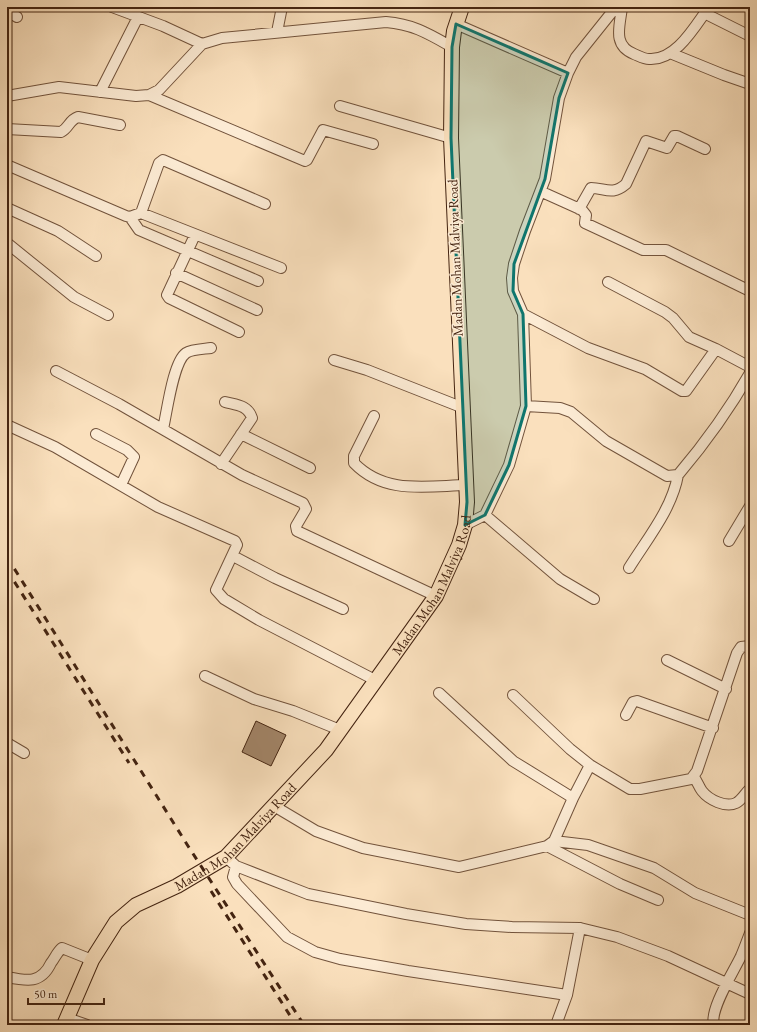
<svg xmlns="http://www.w3.org/2000/svg" width="757" height="1032" viewBox="0 0 757 1032" font-family="'EB Garamond',serif">
	<style>
		.building { fill: #a3866a; stroke: #442411 }
		.lines { fill: none; stroke-linecap: round; stroke-linejoin: round }
		.minor-casing { stroke: #72533c; stroke-width: 12 }
		.highway-casing { stroke: #442411; stroke-width: 16 }
		.minor { stroke: #fcebd4; stroke-width: 10 }
		.highway { stroke: #fae0bd; stroke-width: 14 }
		.rail { stroke: #442411; stroke-width: 3; stroke-dasharray: 7 7; stroke-linecap: butt }
		.marked { fill: #0f766e; fill-opacity: 0.2; stroke: #0f766e; stroke-width: 3; stroke-linejoin: round }
		.labels { text-anchor: middle; dominant-baseline: central; stroke-width: 3; stroke-linejoin: round; paint-order: stroke }
		.street-label { font-size: 14px; fill: #442411; stroke: #fcebd4 }
	</style>
	<rect width="100%" height="100%" fill="#fae0bd"/>
	<filter id="stains"><feTurbulence type="fractalNoise" baseFrequency=".005" numOctaves="4"/><feColorMatrix values="0 0 0 0 .2 0 0 0 0 .09 0 0 0 0 .02 0 0 0 .5 -.17"/></filter>
	<radialGradient id="worn" r=".72"><stop offset=".6" stop-color="#630" stop-opacity="0"/><stop offset="1" stop-color="#630" stop-opacity=".3"/></radialGradient>
	<!-- building -->
	<path class="building" d="M 256,721 L 286,735 L 271,766 L 242,752 Z"/>
	<g class="lines">
		<defs>
			<path id="minor" d="M 112,7 L 163,26 L 202,44
				M 622,7 C 620,26 612,45 634,54 C 639,56 644,59 649,59 C 676,61 695,26 709,7
				M 7,11 L 17,17
				M 704,13 L 750,36
				M 456,24 L 568,73
				M 277,32 L 282,7
				M 670,53 L 724,75 L 750,84
				M 100,92 L 138,17
				M 149,95 L 305,161 L 307,160 L 323,130 L 373,144
				M 7,96 L 59,87 L 136,96 L 149,95 L 159,90 L 202,44 L 222,38 L 386,22 C 413,24 429,34 452,47
				M 340,106 L 451,138
				M 7,129 L 61,132 C 69,128 69,120 78,117 L 120,125
				M 7,165 L 126,216 L 130,217 L 141,213 L 281,268
				M 542,192 L 582,210 L 586,215 L 585,223 L 643,250 L 666,250 L 750,291
				M 7,208 L 58,231 L 96,256
				M 579,209 L 591,188 C 605,188 612,196 626,184 L 646,141 L 667,148 L 674,136 L 677,136 L 705,149
				M 141,213 L 159,163 L 163,160 L 265,204
				M 130,217 L 139,230 L 258,281
				M 195,235 L 167,295 L 169,298 L 239,332
				M 7,243 L 74,297 L 108,315
				M 176,273 L 257,310
				M 608,282 L 665,312 L 673,318 L 689,337 L 716,349
				M 523,314 L 588,348 L 645,369 L 682,391 L 686,391 L 716,349 L 750,367
				M 334,360 L 367,370 L 461,407
				M 56,371 L 119,404 L 242,475 L 303,503 L 306,509 L 296,526 L 297,531 L 436,596
				M 526,406 L 560,408 L 571,412 L 606,441 L 667,476 L 678,475 C 706,442 729,410 750,373
				M 374,416 L 354,456 L 354,463 C 385,495 426,486 467,485
				M 7,425 L 55,447 L 158,507 L 235,541 L 237,545 L 216,590 L 224,599 L 259,620 L 375,680
				M 163,429 C 167,412 173,362 186,353 C 192,349 204,349 211,348
				M 96,434 L 127,450 L 134,457 L 121,485
				M 241,434 L 310,468
				M 221,464 L 252,418 C 248,405 236,405 225,402
				M 485,515 L 560,579 L 594,599
				M 465,525 L 485,515 L 509,465 L 526,406 L 523,314 L 513,291 L 512,278 L 514,264 L 525,231 L 545,179 L 559,98 L 568,73 L 576,57 L 616,7
				M 729,541 L 750,506
				M 233,556 L 275,578 L 343,609
				M 629,568 C 647,539 672,509 678,475
				M 667,660 L 726,689
				M 205,676 L 254,699 L 293,711 L 340,730
				M 439,693 L 513,761 L 573,798
				M 513,695 L 570,749 L 590,765 L 630,789 L 640,789 L 691,779 L 697,771 L 737,653 L 741,647 L 750,646
				M 626,715 L 633,702 L 637,701 L 713,728
				M 7,743 L 24,753
				M 694,777 C 697,781 699,787 702,791 C 709,800 726,808 736,803 C 742,800 745,793 750,789
				M 274,806 L 316,831 L 363,848 L 459,867 L 547,846 L 554,841 L 573,798 L 590,765
				M 554,841 L 588,845 L 654,868 L 695,893 L 750,915
				M 547,846 L 620,884 L 658,900
				M 226,857 L 236,866 L 308,894 L 406,914 L 466,924 L 512,927 L 580,928 L 617,937 L 668,956 L 750,994
				M 236,866 L 233,877 L 237,884 L 287,937 L 315,952 L 340,959 L 408,971 L 567,995
				M 7,977 C 27,981 41,984 51,963 C 55,958 57,952 62,948 L 92,960
				M 67,1018 L 87,1025
				M 556,1025 L 567,995 L 580,928
				M 714,1025 C 709,1010 734,971 741,956 C 744,949 747,941 750,933"/>
			<g id="highway">
				<path id="s1" d="M 64,1025 L 92,960 L 116,922 L 136,905 L 177,886 L 226,857 L 326,750 L 436,596 L 459,545 L 465,525 L 467,502 L 451,138 L 452,47 L 454,31 L 462,7"/>
			</g>
		</defs>
		<!-- minor casing -->
		<use href="#minor" class="minor-casing"/>
		<!-- highway casing -->
		<use href="#highway" class="highway-casing"/>
		<!-- minor -->
		<use href="#minor" class="minor"/>
		<!-- highway -->
		<use href="#highway" class="highway"/>
		<!-- rail -->
		<path class="rail" d="M 7,557 L 188,846 L 304,1025
			M 7,570 L 129,763
			M 211,891 L 296,1025"/>
	</g>
	<!-- marked area -->
	<path class="marked" d="M 456,24 L 568,73 L 559,98 L 545,179 L 514,264 L 513,291 L 523,314 L 526,406 L 509,465 L 485,515 L 465,525 L 467,502 L 451,138 L 452,47 Z"/>
	<g class="labels">
		<!-- street labels -->
		<g class="street-label">
			<text transform="translate(455 258) rotate(-92)">Madan Mohan Malviya Road</text>
			<text stroke="none"><textPath href="#s1" startOffset="588">Madan Mohan Malviya Road</textPath></text>
			<text stroke="none"><textPath href="#s1" startOffset="264">Madan Mohan Malviya Road</textPath></text>
		</g>
	</g>
	<!-- margin -->
	<rect width="757" height="1032" fill="none" stroke="#fae0bd" stroke-width="24"/>
	<rect x="8" y="8" width="741" height="1016" fill="none" stroke="#442411" stroke-width="2"/>
	<rect x="12" y="12" width="733" height="1008" fill="none" stroke="#442411"/>
	<!-- scale -->
	<path d="M28 998v6h76v-6" fill="none" stroke="#442411" stroke-width="2"/>
	<text x="34" y="998" font-size="12" fill="#442411" stroke="#fcebd4" stroke-width="3" paint-order="stroke">50 m</text>
	<rect width="100%" height="100%" filter="url(#stains)"/>
	<rect width="100%" height="100%" fill="url(#worn)"/>
</svg>
